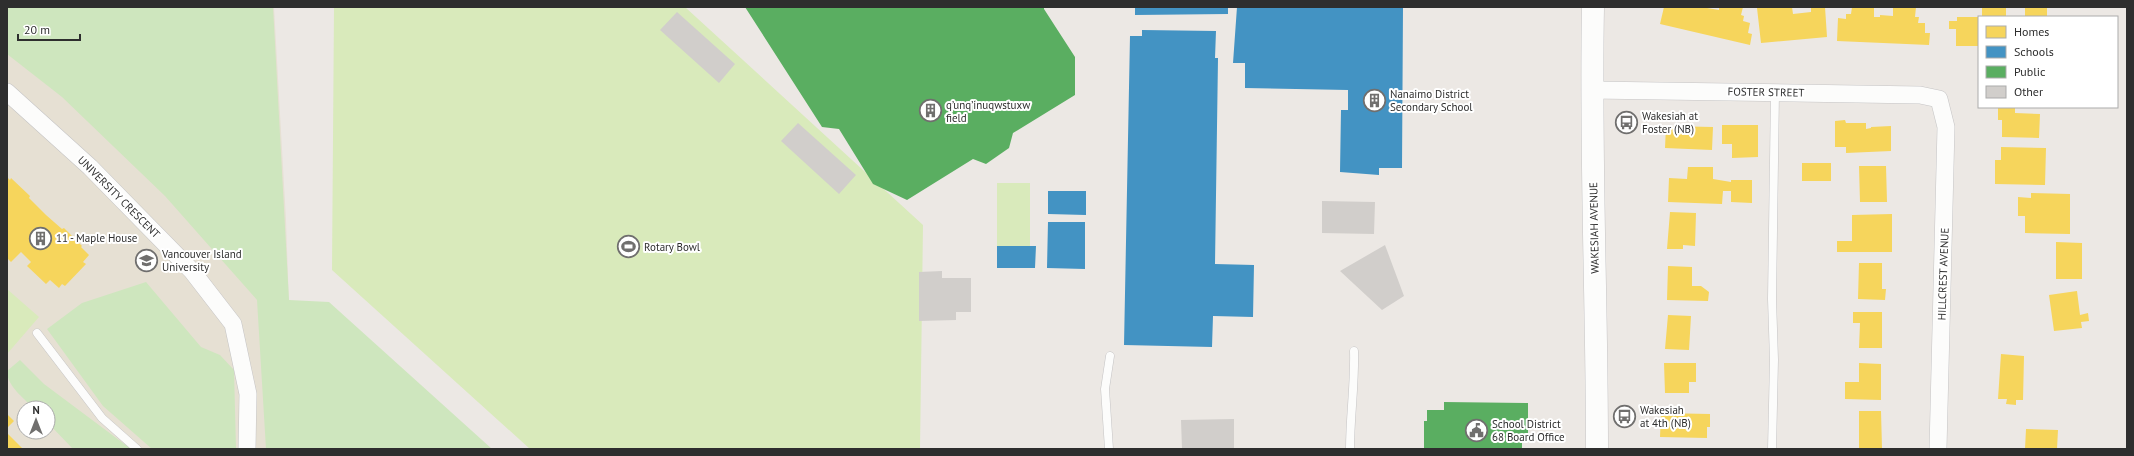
<svg xmlns="http://www.w3.org/2000/svg" width="2134" height="456" viewBox="0 0 2134 456" font-family="'PT Sans',sans-serif">
	<style>
		.education { fill: #e6e0d3; fill-rule: evenodd }
		.green { fill: #cee6be }
		.pitch { fill: #d9eabb }
		.homes { fill: #f6d55c }
		.schools { fill: #4393c3 }
		.public { fill: #5aae61 }
		.building { fill: #d1cecb }
		.lines { fill: none; stroke-linecap: round; stroke-linejoin: round }
		.lane-casing { stroke: #c5c4c5; stroke-width: 9 }
		.street-casing { stroke: #c5c4c5; stroke-width: 18 }
		.secondary-casing { stroke: #c5c4c5; stroke-width: 23 }
		.lane { stroke: #fcfcfb; stroke-width: 8 }
		.street { stroke: #fcfcfb; stroke-width: 17 }
		.secondary { stroke: #fcfcfb; stroke-width: 22 }
		.labels { text-anchor: middle; dominant-baseline: central; stroke-width: 4; stroke-linejoin: round; paint-order: stroke }
		.street-label { font-size: 11px; fill: #2e2e2e; stroke: #fff }
		.poi-label { font-size: 11px; fill: #2e2e2e; stroke: #fff; text-anchor: start }
	</style>
	<rect width="100%" height="100%" fill="#ece8e4"/>
	<!-- education -->
	<path class="education" d="M 7,7 L 274,7 L 286,220 L 294,449 L 7,449 ZM 24,408 L 48,408 L 48,432 L 24,432 Z"/>
	<!-- green -->
	<path class="green" d="M 7,7 L 273,7 L 289,300 L 329,302 L 492,449 L 266,449 L 257,300 L 165,196 L 62,97 L 7,54 Z
		M 146,282 L 201,347 L 220,355 L 234,370 L 236,449 L 152,449 L 103,406 L 47,329 L 82,303 Z
		M 20,360 L 44,384 L 131,449 L 73,449 L 48,423 L 48,408 L 33,408 C 24,398 7,386 7,371 Z"/>
	<!-- pitch -->
	<path class="pitch" d="M 334,7 L 685,7 L 923,225 L 920,449 L 530,449 L 332,270 Z
		M 997,183 L 1030,183 L 1030,256 L 997,256 Z
		M 7,289 L 39,317 L 7,354 Z"/>
	<!-- homes -->
	<path class="homes" d="M 1664,7 L 1701,7 L 1719,10 L 1719,7 L 1743,7 L 1741,15 L 1744,16 L 1743,21 L 1750,23 L 1748,33 L 1752,34 L 1750,45 L 1660,24 Z
		M 1792,7 L 1793,14 L 1811,12 L 1811,7 L 1825,7 L 1827,37 L 1761,43 L 1757,8 Z
		M 1852,7 L 1874,7 L 1874,17 L 1880,17 L 1880,15 L 1893,16 L 1893,7 L 1916,7 L 1915,17 L 1919,17 L 1918,23 L 1925,23 L 1925,33 L 1930,33 L 1929,45 L 1837,41 L 1838,18 L 1846,19 L 1846,14 L 1851,14 Z
		M 1982,7 L 2006,7 L 2006,17 L 1982,17 Z
		M 2025,7 L 2047,7 L 2047,17 L 2025,17 Z
		M 1957,17 L 1979,17 L 1979,46 L 1956,46 L 1956,29 L 1949,29 L 1949,21 L 1957,21 Z
		M 1998,107 L 2015,107 L 2015,113 L 2040,114 L 2039,138 L 2002,137 L 2002,120 L 1998,120 Z
		M 1845,120 L 1846,123 L 1866,123 L 1866,129 L 1871,128 L 1871,127 L 1891,126 L 1891,151 L 1846,153 L 1846,147 L 1835,147 L 1835,121 Z
		M 1722,125 L 1758,125 L 1758,157 L 1732,158 L 1732,144 L 1722,144 Z
		M 1666,126 L 1713,127 L 1712,150 L 1665,148 Z
		M 2001,147 L 2046,148 L 2045,185 L 1995,184 L 1995,160 L 2001,160 Z
		M 1802,163 L 1831,163 L 1831,181 L 1802,181 Z
		M 1859,166 L 1886,166 L 1887,202 L 1860,202 Z
		M 1688,167 L 1713,167 L 1713,179 L 1731,182 L 1731,180 L 1752,180 L 1752,203 L 1731,202 L 1731,191 L 1723,191 L 1722,204 L 1668,202 L 1669,178 L 1687,179 Z
		M 7,177 L 10,180 L 11,178 L 30,196 L 29,198 L 46,215 L 62,229 L 64,228 L 82,246 L 81,247 L 89,255 L 83,262 L 86,264 L 65,286 L 62,284 L 59,288 L 50,280 L 46,284 L 27,266 L 31,262 L 21,252 L 11,262 L 7,258 Z
		M 2031,193 L 2070,194 L 2070,234 L 2025,233 L 2025,216 L 2018,216 L 2018,197 L 2031,198 Z
		M 1670,212 L 1696,213 L 1695,246 L 1683,245 L 1683,249 L 1667,249 Z
		M 1892,214 L 1892,252 L 1837,252 L 1837,241 L 1852,241 L 1852,215 Z
		M 2056,242 L 2082,243 L 2082,279 L 2056,279 Z
		M 1859,263 L 1882,263 L 1882,289 L 1886,289 L 1885,300 L 1858,299 Z
		M 1668,266 L 1692,267 L 1692,286 L 1701,286 L 1709,292 L 1708,301 L 1667,300 Z
		M 2077,291 L 2080,315 L 2088,313 L 2089,321 L 2081,322 L 2082,328 L 2054,331 L 2049,295 Z
		M 1853,312 L 1882,312 L 1882,348 L 1859,348 L 1860,323 L 1853,323 Z
		M 1668,315 L 1691,316 L 1689,350 L 1665,349 Z
		M 2001,354 L 2024,356 L 2023,400 L 2016,400 L 2016,405 L 2006,404 L 2007,399 L 1998,399 Z
		M 1664,363 L 1696,363 L 1696,382 L 1689,382 L 1689,393 L 1665,393 Z
		M 1859,363 L 1881,364 L 1881,400 L 1845,399 L 1845,382 L 1859,382 Z
		M 1859,411 L 1881,411 L 1882,448 L 1859,449 Z
		M 1661,413 L 1710,414 L 1710,427 L 1707,427 L 1707,438 L 1660,437 Z
		M 7,414 L 14,421 L 7,428 Z
		M 2026,429 L 2058,430 L 2057,449 L 2025,449 Z
		M 7,433 L 23,449 L 7,449 Z"/>
	<!-- schools -->
	<path class="schools" d="M 1135,7 L 1228,7 L 1228,14 L 1135,15 Z
		M 1237,7 L 1403,7 L 1402,168 L 1379,168 L 1379,175 L 1340,172 L 1341,110 L 1348,110 L 1348,90 L 1245,88 L 1245,63 L 1233,63 Z
		M 1142,30 L 1216,31 L 1215,58 L 1218,58 L 1215,264 L 1254,265 L 1253,317 L 1213,316 L 1212,347 L 1124,345 L 1130,36 L 1142,36 Z
		M 1048,191 L 1086,191 L 1086,215 L 1048,214 Z
		M 1048,222 L 1085,222 L 1085,269 L 1047,268 Z
		M 997,246 L 1036,246 L 1035,268 L 997,268 Z"/>
	<!-- public -->
	<path class="public" d="M 745,7 L 1044,7 L 1044,9 L 1075,57 L 1075,95 L 1013,133 L 1009,148 L 986,164 L 973,159 L 907,200 L 873,184 L 839,129 L 822,127 Z
		M 1444,402 L 1528,403 L 1528,435 L 1522,435 L 1522,449 L 1424,449 L 1424,421 L 1427,421 L 1427,410 L 1444,410 Z"/>
	<!-- building -->
	<path class="building" d="M 677,12 L 735,64 L 719,83 L 660,30 Z
		M 798,123 L 856,175 L 839,194 L 781,141 Z
		M 1322,201 L 1375,202 L 1374,234 L 1322,233 Z
		M 1385,245 L 1404,296 L 1382,310 L 1340,271 Z
		M 942,271 L 942,278 L 971,278 L 971,312 L 956,312 L 956,320 L 919,321 L 919,272 Z
		M 1234,419 L 1234,449 L 1182,449 L 1181,420 Z"/>
	<g class="lines">
		<defs>
			<path id="lane" d="M 37,333 L 102,418 L 137,449
				M 1109,449 L 1105,389 L 1110,356
				M 1350,449 C 1350,416 1355,384 1354,351
				M 1772,449 L 1774,360 L 1772,299 L 1775,92"/>
			<path id="street" d="M 1592,90 L 1920,95 L 1939,99 L 1946,127 L 1938,449
				M 7,92 L 90,167 L 192,271 L 233,324 L 248,394 L 247,449"/>
			<path id="secondary" d="M 1593,7 C 1590,154 1597,302 1597,449"/>
		</defs>
		<!-- lane casing -->
		<use href="#lane" class="lane-casing"/>
		<!-- street casing -->
		<use href="#street" class="street-casing"/>
		<!-- secondary casing -->
		<use href="#secondary" class="secondary-casing"/>
		<!-- lane -->
		<use href="#lane" class="lane"/>
		<!-- street -->
		<use href="#street" class="street"/>
		<!-- secondary -->
		<use href="#secondary" class="secondary"/>
	</g>
	<!-- icons -->
	<defs>
		<symbol id="building-ring" viewBox="-11 -11 22 22"><circle r="9.5" fill="#fff" stroke="#706f6e" stroke-width="1.5"/><path d="M-4-6H4V6H1V3H-1V6H-4ZM-2.5-4.3h1.7v1.8h-1.7ZM.8-4.3h1.7v1.8H.8ZM-2.5-1h1.7V.8h-1.7ZM.8-1h1.7V.8H.8Z" fill="#706f6e"/></symbol>
		<symbol id="bus-ring" viewBox="-11 -11 22 22"><circle r="9.5" fill="#fff" stroke="#706f6e" stroke-width="1.5"/><path d="M-5-6H5V4H4V6H2V4H-2V6H-4V4H-5ZM-3.5-4V0h7V-4ZM-3.5 1.2v1.5H-2V1.2ZM2 1.2v1.5H3.5V1.2Z" fill="#706f6e"/></symbol>
		<symbol id="stadium-ring" viewBox="-11 -11 22 22"><circle r="9.5" fill="#fff" stroke="#706f6e" stroke-width="1.5"/><path d="M0-5a6.5 5 0 1 0 0 10a6.5 5 0 1 0 0-10ZM-3.5-1.8h7v3.6h-7Z" fill="#706f6e"/></symbol>
		<symbol id="university-ring" viewBox="-11 -11 22 22"><circle r="9.5" fill="#fff" stroke="#706f6e" stroke-width="1.5"/><path d="M0-5L7-2L0 1L-7-2ZM-4 1L0 2.5L4 1V4Q0 6-4 4Z" fill="#706f6e"/></symbol>
		<symbol id="civic-ring" viewBox="-11 -11 22 22"><circle r="9.5" fill="#fff" stroke="#706f6e" stroke-width="1.5"/><path d="M-.6-6.5H3V-4.5H.6V-3L4-1V1h2V6H-6V1h2V-1L-.6-3ZM-1.2 2.5V6h2.4V2.5Z" fill="#706f6e"/></symbol>
	</defs>
	<g fill-rule="evenodd">
		<use href="#building-ring" x="1362" y="88" width="25" height="25"/>
		<use href="#building-ring" x="918" y="98" width="25" height="25"/>
		<use href="#bus-ring" x="1614" y="110" width="25" height="25"/>
		<use href="#building-ring" x="28" y="226" width="25" height="25"/>
		<use href="#stadium-ring" x="616" y="234" width="25" height="25"/>
		<use href="#university-ring" x="134" y="248" width="25" height="25"/>
		<use href="#bus-ring" x="1612" y="404" width="25" height="25"/>
		<use href="#civic-ring" x="1464" y="418" width="25" height="25"/>
	</g>
	<g class="labels">
		<!-- street labels -->
		<g class="street-label">
			<text transform="translate(1766 92) rotate(1)">FOSTER STREET</text>
			<text transform="translate(119 197) rotate(45)">UNIVERSITY CRESCENT</text>
			<text transform="translate(1594 228) rotate(-91)">WAKESIAH AVENUE</text>
			<text transform="translate(1943 274) rotate(-88)">HILLCREST AVENUE</text>
		</g>
		<!-- poi labels -->
		<g class="poi-label">
			<text x="1390" y="94">Nanaimo District<tspan x="1390" dy="13">Secondary School</tspan></text>
			<text x="946" y="105">q’unq’inuqwstuxw<tspan x="946" dy="13">field</tspan></text>
			<text x="1642" y="116">Wakesiah at<tspan x="1642" dy="13">Foster (NB)</tspan></text>
			<text x="56" y="238">11 - Maple House</text>
			<text x="644" y="247">Rotary Bowl</text>
			<text x="162" y="254">Vancouver Island<tspan x="162" dy="13">University</tspan></text>
			<text x="1640" y="410">Wakesiah<tspan x="1640" dy="13">at 4th (NB)</tspan></text>
			<text x="1492" y="424">School District<tspan x="1492" dy="13">68 Board Office</tspan></text>
		</g>
	</g>
	<!-- border -->
	<rect width="2134" height="456" fill="none" stroke="#2e2e2e" stroke-width="16"/>
	<!-- legend -->
	<rect x="1978" y="16" width="140" height="92" fill="#ffffff" stroke="#ababab"/>
	<rect x="1986" y="26" width="20" height="12" fill="#f6d55c" stroke="#ababab"/>
	<text x="2014" y="36" font-size="12" fill="#2e2e2e">Homes</text>
	<rect x="1986" y="46" width="20" height="12" fill="#4393c3" stroke="#ababab"/>
	<text x="2014" y="56" font-size="12" fill="#2e2e2e">Schools</text>
	<rect x="1986" y="66" width="20" height="12" fill="#5aae61" stroke="#ababab"/>
	<text x="2014" y="76" font-size="12" fill="#2e2e2e">Public</text>
	<rect x="1986" y="86" width="20" height="12" fill="#d1cecb" stroke="#ababab"/>
	<text x="2014" y="96" font-size="12" fill="#2e2e2e">Other</text>
	<!-- north arrow -->
	<g transform="translate(36 420)"><circle r="19" fill="#ffffff" stroke="#ababab"/>
	<path d="M0-3L7 15L0 10L-7 15Z" fill="#706f6e"/>
	<text y="-6" font-size="11" font-weight="bold" text-anchor="middle" fill="#2e2e2e">N</text>
	</g>
	<!-- scale -->
	<path d="M18 34v6h62v-6" fill="none" stroke="#2e2e2e" stroke-width="2"/>
	<text x="24" y="34" font-size="12" fill="#2e2e2e" stroke="#ffffff" stroke-width="3" paint-order="stroke">20 m</text>
</svg>
